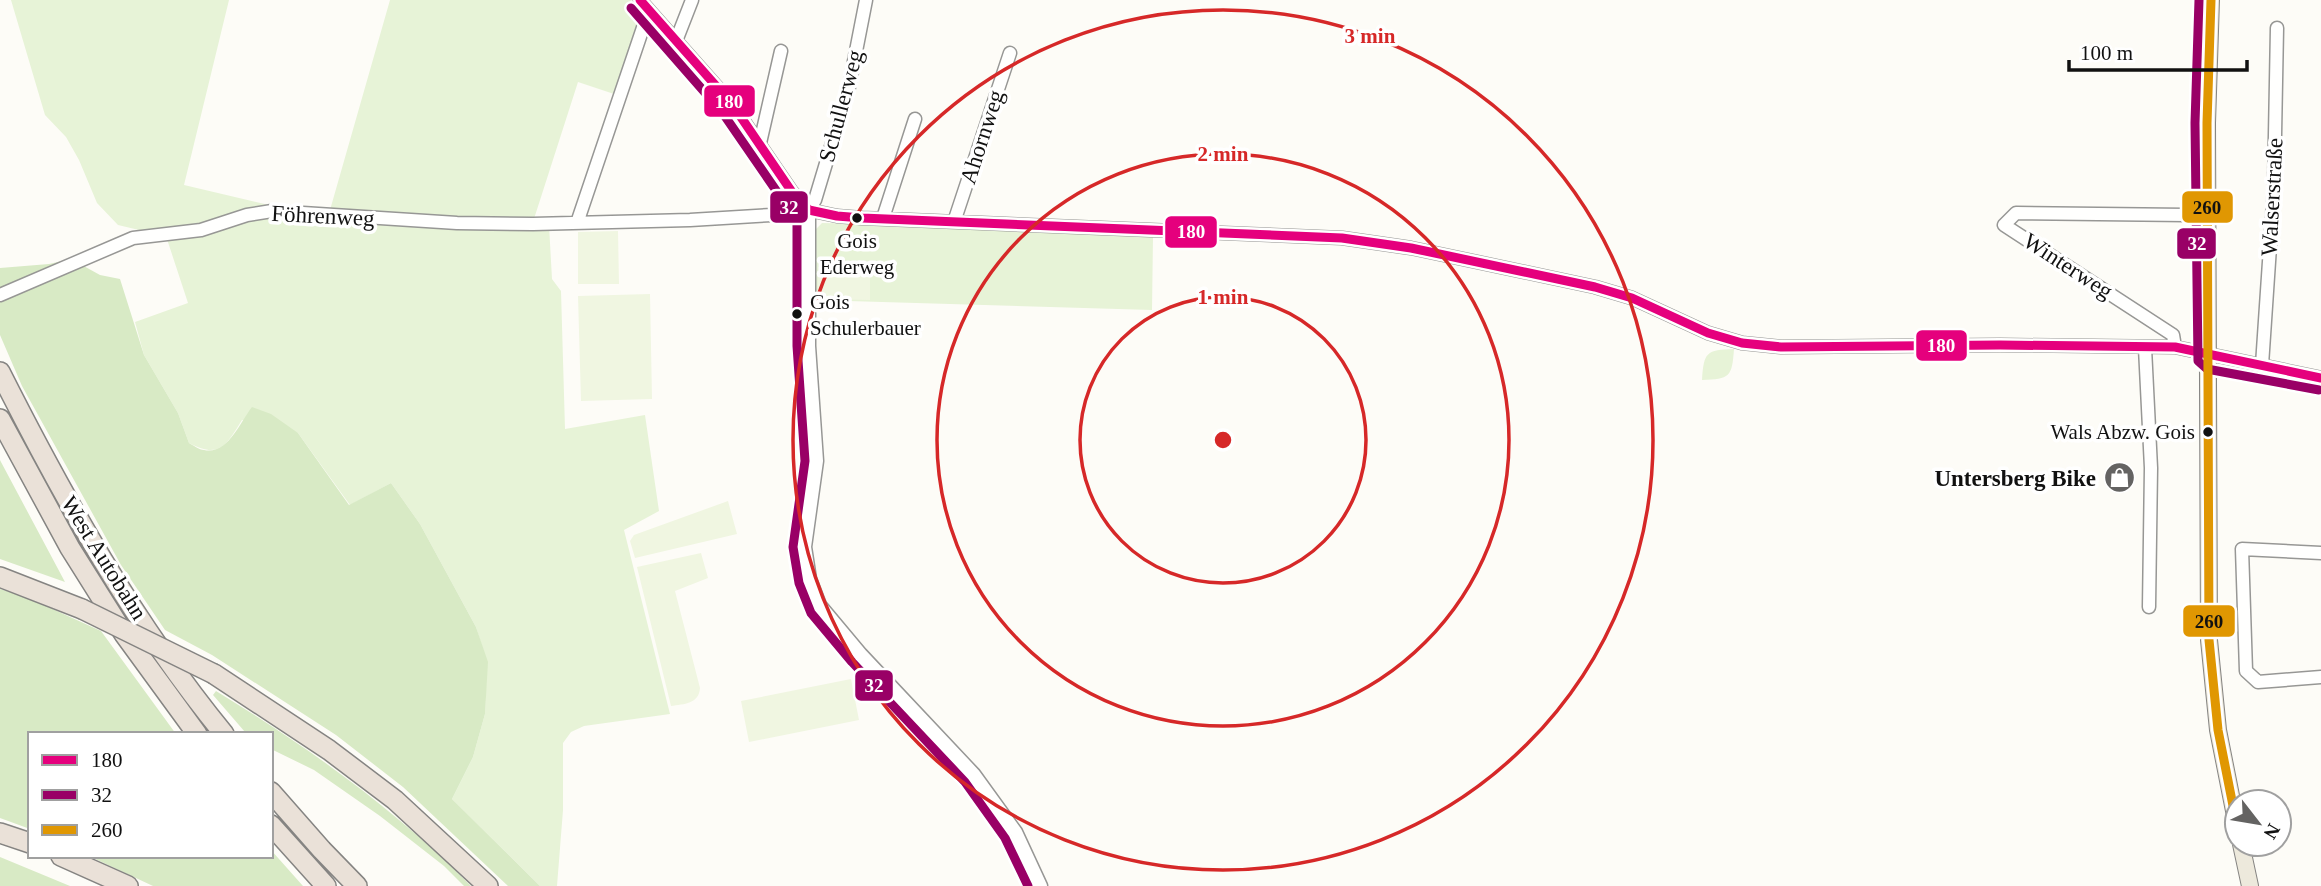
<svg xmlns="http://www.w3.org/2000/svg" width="2321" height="886" viewBox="0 0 2321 886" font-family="'Times New Roman',serif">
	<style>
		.green { fill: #e7f3d7 }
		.forest { fill: #d8eac5 }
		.pitch { fill: #f0f6e1 }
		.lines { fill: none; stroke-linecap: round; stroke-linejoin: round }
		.minor-casing { stroke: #979795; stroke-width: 15 }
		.major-casing { stroke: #858482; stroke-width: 18 }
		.highway-casing { stroke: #858482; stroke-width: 22 }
		.minor { stroke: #fffffe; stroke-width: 12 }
		.major { stroke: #ede9dc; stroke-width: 16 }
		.highway { stroke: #eae1d8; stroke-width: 19 }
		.highway-bridge-casing { stroke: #858482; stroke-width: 22; stroke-linecap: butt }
		.highway-bridge { stroke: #eae1d8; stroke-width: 19 }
		.bus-1-casing { stroke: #fff; stroke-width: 14 }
		.bus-2-casing { stroke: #fff; stroke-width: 14 }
		.bus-3-casing { stroke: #fff; stroke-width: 14 }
		.bus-1 { stroke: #e5007d; stroke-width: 9 }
		.bus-2 { stroke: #906; stroke-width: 9 }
		.bus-3 { stroke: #e09702; stroke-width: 9 }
		.ring { fill: none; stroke: #d62828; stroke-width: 3.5 }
		.bus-dot { fill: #111; stroke: #fff; stroke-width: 2.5 }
		.labels { text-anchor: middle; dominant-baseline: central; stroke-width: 7; stroke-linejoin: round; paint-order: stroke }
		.bus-label { font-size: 21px; fill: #111; stroke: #fff }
		.street-label { font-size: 23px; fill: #111; stroke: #fff }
		.poi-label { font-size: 23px; font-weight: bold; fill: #111; stroke: #fff; text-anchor: end }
		.centre { fill: #d62828; stroke: #fff; stroke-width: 3.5 }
		.ring-label { font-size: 21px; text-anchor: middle; font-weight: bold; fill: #d62828; stroke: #fff; stroke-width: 7; stroke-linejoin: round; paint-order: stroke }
		.line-badge { stroke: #fff; stroke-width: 2.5 }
		.badge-label { font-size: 19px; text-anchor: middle; font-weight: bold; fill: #fff }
		.pale-badge-label { font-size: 19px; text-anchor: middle; font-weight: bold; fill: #111 }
	</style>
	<rect width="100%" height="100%" fill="#fdfcf7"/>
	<!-- green -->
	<path class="green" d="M 11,0 L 229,0 L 184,185 L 273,206 L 330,210 L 390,0 L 631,0 L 641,11 L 614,94 L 578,82 L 532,225 L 549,225 L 552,279 L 561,291 L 565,429 L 645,415 L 659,511 L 624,530 L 670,714 L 584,726 L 571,732 L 563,743 L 563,810 L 557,886 L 540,886 L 452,799 L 473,757 L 485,714 L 487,662 L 476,627 L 420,524 L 391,483 L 350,505 L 298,433 L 242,420 C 226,446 219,459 189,443 L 178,413 L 144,355 L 135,322 L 188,303 L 164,230 L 139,230 L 118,225 L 97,203 L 79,160 L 66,137 L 45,115 Z
		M 822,223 L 958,226 L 1153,237 L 1152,310 L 814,300 L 812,233 Z
		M 1734,349 C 1732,377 1730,379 1702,380 C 1704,352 1706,350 1734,349 Z"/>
	<!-- forest -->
	<path class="forest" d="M 71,259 L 100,275 L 120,279 L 144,355 L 178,413 L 189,443 C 193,445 199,450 204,450 C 228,455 240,422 252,407 L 271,414 L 298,433 L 349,505 L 391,483 L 420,524 L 476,627 L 488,662 L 485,714 L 473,757 L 452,799 L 540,886 L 508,886 L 403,787 L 336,735 L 212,655 L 165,630 L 121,565 L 22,386 L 0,335 L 0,268 L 49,264 Z
		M 0,460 L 1,462 L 65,582 L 0,559 Z
		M 0,589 L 26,597 L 101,631 L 176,734 L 30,734 L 30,829 L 0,818 Z
		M 216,691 C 308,747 395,809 471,886 L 464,886 L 444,866 L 380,816 L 314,770 L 273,750 L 271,734 L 245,732 L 213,695 Z
		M 271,850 L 303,886 L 153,886 L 89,856 L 271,856 Z
		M 0,857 L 70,886 L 0,886 Z"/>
	<!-- pitch -->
	<path class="pitch" d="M 618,231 L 619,284 L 578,284 L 578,232 Z
		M 818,267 L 870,267 L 870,300 L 818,299 Z
		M 650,294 L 652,399 L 581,401 L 578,296 Z
		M 728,501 L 737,534 L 635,558 L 630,541 L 634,535 Z
		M 701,553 L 708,578 L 675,591 L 700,688 C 699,704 684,704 671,706 L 637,567 Z
		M 851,679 L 859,720 L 749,742 L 741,701 Z"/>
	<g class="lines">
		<defs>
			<path id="minor" d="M 640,0 L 732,104 L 792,192 L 809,210 L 809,346 L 817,461 L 805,547 L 810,579 L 820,605 L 861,654 L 974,774 L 1016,832 L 1041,886
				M 676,41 L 692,0
				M 760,143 L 781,51
				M 809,210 L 815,200 L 849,87 L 866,0
				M 883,218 L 915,119
				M 954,222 L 1010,53
				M 577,223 L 649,10
				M 0,295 L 133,238 L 201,230 L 247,215 L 272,211 L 457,223 L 533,224 L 690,220 L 772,215 L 809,210 L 837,216 L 862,218 L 1342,238 L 1411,248 L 1595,287 L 1632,298 L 1708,333 L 1742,343 L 1781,347 L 2000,345 L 2175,347 L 2321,378
				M 2175,347 L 2173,335 L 2004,225 L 2016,213 L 2187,215
				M 2145,348 L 2151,468 L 2149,607
				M 2262,365 L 2274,188 L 2277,28
				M 2321,553 L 2242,549 L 2246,671 L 2258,682 L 2321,677"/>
			<path id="major" d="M 2211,0 L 2207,123 L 2209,640 L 2218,730 L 2237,826
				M 2241,844 L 2250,886"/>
			<path id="highway" d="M 0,372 C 64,499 134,624 224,734
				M 0,419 L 70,548 L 124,634 L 197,734
				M 0,577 L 82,609
				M 214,674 L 329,750 L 395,800 L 488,886
				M 271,792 L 322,850 L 357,886
				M 271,825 L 326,886
				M 0,833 L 30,843
				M 61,856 L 128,886"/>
		</defs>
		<!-- minor casing -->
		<use href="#minor" class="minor-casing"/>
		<!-- major casing -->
		<use href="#major" class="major-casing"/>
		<!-- highway casing -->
		<use href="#highway" class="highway-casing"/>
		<!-- minor -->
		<use href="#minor" class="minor"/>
		<!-- major -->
		<use href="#major" class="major"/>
		<!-- highway -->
		<use href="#highway" class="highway"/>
		<defs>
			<path id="highway-bridge" d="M 82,609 L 214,674"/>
		</defs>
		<!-- highway-bridge casing -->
		<use href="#highway-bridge" class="highway-bridge-casing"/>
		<!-- highway-bridge -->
		<use href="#highway-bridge" class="highway-bridge"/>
		<defs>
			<path id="bus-1" d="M 640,0 L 732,104 L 792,192 L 809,210
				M 809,210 L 837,216 L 862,218 L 1342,238 L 1411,248 L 1595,287 L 1632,298 L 1708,333 L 1742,343 L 1781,347 L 2000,345 L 2175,347 L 2321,378"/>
			<path id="bus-2" d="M 2199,0 L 2195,123 L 2198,361 L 2207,369 L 2319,390
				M 631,8 L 722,112 L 782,199 L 797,215 L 797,346 L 805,461 L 793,547 L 799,583 L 811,613 L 852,662 L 965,782 L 1005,838 L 1028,886"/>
			<path id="bus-3" d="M 2211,0 L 2207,123 L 2209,640 L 2218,730 L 2237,826"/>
		</defs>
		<!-- bus-1 casing -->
		<use href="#bus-1" class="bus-1-casing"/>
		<!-- bus-2 casing -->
		<use href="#bus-2" class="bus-2-casing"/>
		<!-- bus-3 casing -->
		<use href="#bus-3" class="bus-3-casing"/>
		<!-- bus-1 -->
		<use href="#bus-1" class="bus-1"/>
		<!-- bus-2 -->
		<use href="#bus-2" class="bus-2"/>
		<!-- bus-3 -->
		<use href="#bus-3" class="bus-3"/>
	</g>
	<!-- distance rings -->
	<g class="ring">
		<circle cx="1223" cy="440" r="143"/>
		<circle cx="1223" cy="440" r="286"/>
		<circle cx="1223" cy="440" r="430"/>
	</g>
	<!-- icons -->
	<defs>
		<symbol id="shop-disc" viewBox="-11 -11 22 22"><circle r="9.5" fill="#646362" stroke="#fff"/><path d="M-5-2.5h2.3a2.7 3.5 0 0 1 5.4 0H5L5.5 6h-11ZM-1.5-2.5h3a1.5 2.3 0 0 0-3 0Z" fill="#fff"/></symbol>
	</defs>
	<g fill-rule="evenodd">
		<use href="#shop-disc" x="2102" y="460" width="35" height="35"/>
	</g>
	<!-- markers -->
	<g class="bus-dot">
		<circle cx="857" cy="218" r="6"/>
		<circle cx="797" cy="314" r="6"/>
		<circle cx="2208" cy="432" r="6"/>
	</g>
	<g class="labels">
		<!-- bus labels -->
		<g class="bus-label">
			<text x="857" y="241">Gois<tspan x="857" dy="26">Ederweg</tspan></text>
			<text x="810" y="302" text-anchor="start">Gois<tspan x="810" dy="26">Schulerbauer</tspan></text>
			<text x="2195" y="432" text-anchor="end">Wals Abzw. Gois</text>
		</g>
		<!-- street labels -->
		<g class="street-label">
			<text transform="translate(841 106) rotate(-75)">Schullerweg</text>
			<text transform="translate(982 137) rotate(-72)">Ahornweg</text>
			<text transform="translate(2272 197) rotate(-87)">Walserstraße</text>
			<text transform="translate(323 216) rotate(3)">Föhrenweg</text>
			<text transform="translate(2068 266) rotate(33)">Winterweg</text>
			<text transform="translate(104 558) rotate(58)">West Autobahn</text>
		</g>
		<!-- poi labels -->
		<g class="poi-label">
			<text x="2096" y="478">Untersberg Bike</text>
		</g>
	</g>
	<circle cx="1223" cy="440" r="10" class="centre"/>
	<g class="ring-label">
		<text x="1370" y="43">3 min</text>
		<text x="1223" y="161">2 min</text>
		<text x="1223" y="304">1 min</text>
	</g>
	<g class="line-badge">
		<rect x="703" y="84" width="53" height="34" rx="7" fill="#e5007d"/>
		<rect x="769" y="190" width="40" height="34" rx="7" fill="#906"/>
		<rect x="2181" y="190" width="53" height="34" rx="7" fill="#e09702"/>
		<rect x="1164" y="215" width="54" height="34" rx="7" fill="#e5007d"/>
		<rect x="2176" y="227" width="41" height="33" rx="7" fill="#906"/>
		<rect x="1915" y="329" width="53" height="33" rx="7" fill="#e5007d"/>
		<rect x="2182" y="604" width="54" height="34" rx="7" fill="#e09702"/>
		<rect x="854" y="669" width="40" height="33" rx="7" fill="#906"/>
	</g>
	<g class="badge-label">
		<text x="729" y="108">180</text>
		<text x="789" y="214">32</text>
		<text x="1191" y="238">180</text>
		<text x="2197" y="250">32</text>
		<text x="1941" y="352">180</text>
		<text x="874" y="692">32</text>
	</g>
	<g class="pale-badge-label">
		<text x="2207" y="214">260</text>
		<text x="2209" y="628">260</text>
	</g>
	<!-- legend -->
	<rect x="28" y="732" width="245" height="126" fill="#ffffff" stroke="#a0a0a0" stroke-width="2"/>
	<rect x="42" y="755" width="35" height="10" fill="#e5007d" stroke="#a0a0a0" stroke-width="2"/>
	<text x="91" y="767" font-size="21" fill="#111111">180</text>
	<rect x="42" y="790" width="35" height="10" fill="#990066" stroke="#a0a0a0" stroke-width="2"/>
	<text x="91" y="802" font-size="21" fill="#111111">32</text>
	<rect x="42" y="825" width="35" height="10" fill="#e09702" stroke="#a0a0a0" stroke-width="2"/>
	<text x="91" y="837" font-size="21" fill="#111111">260</text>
	<!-- north arrow -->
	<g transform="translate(2258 823) rotate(121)"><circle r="33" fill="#ffffff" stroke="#a0a0a0" stroke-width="2"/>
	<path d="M0-5L12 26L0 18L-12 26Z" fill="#646362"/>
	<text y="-10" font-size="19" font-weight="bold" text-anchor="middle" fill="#111111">N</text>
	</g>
	<!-- scale -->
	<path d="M2069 60v10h178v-10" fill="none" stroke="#111111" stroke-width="3.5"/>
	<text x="2080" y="60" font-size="21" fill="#111111" stroke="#ffffff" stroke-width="5" paint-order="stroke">100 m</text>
</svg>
